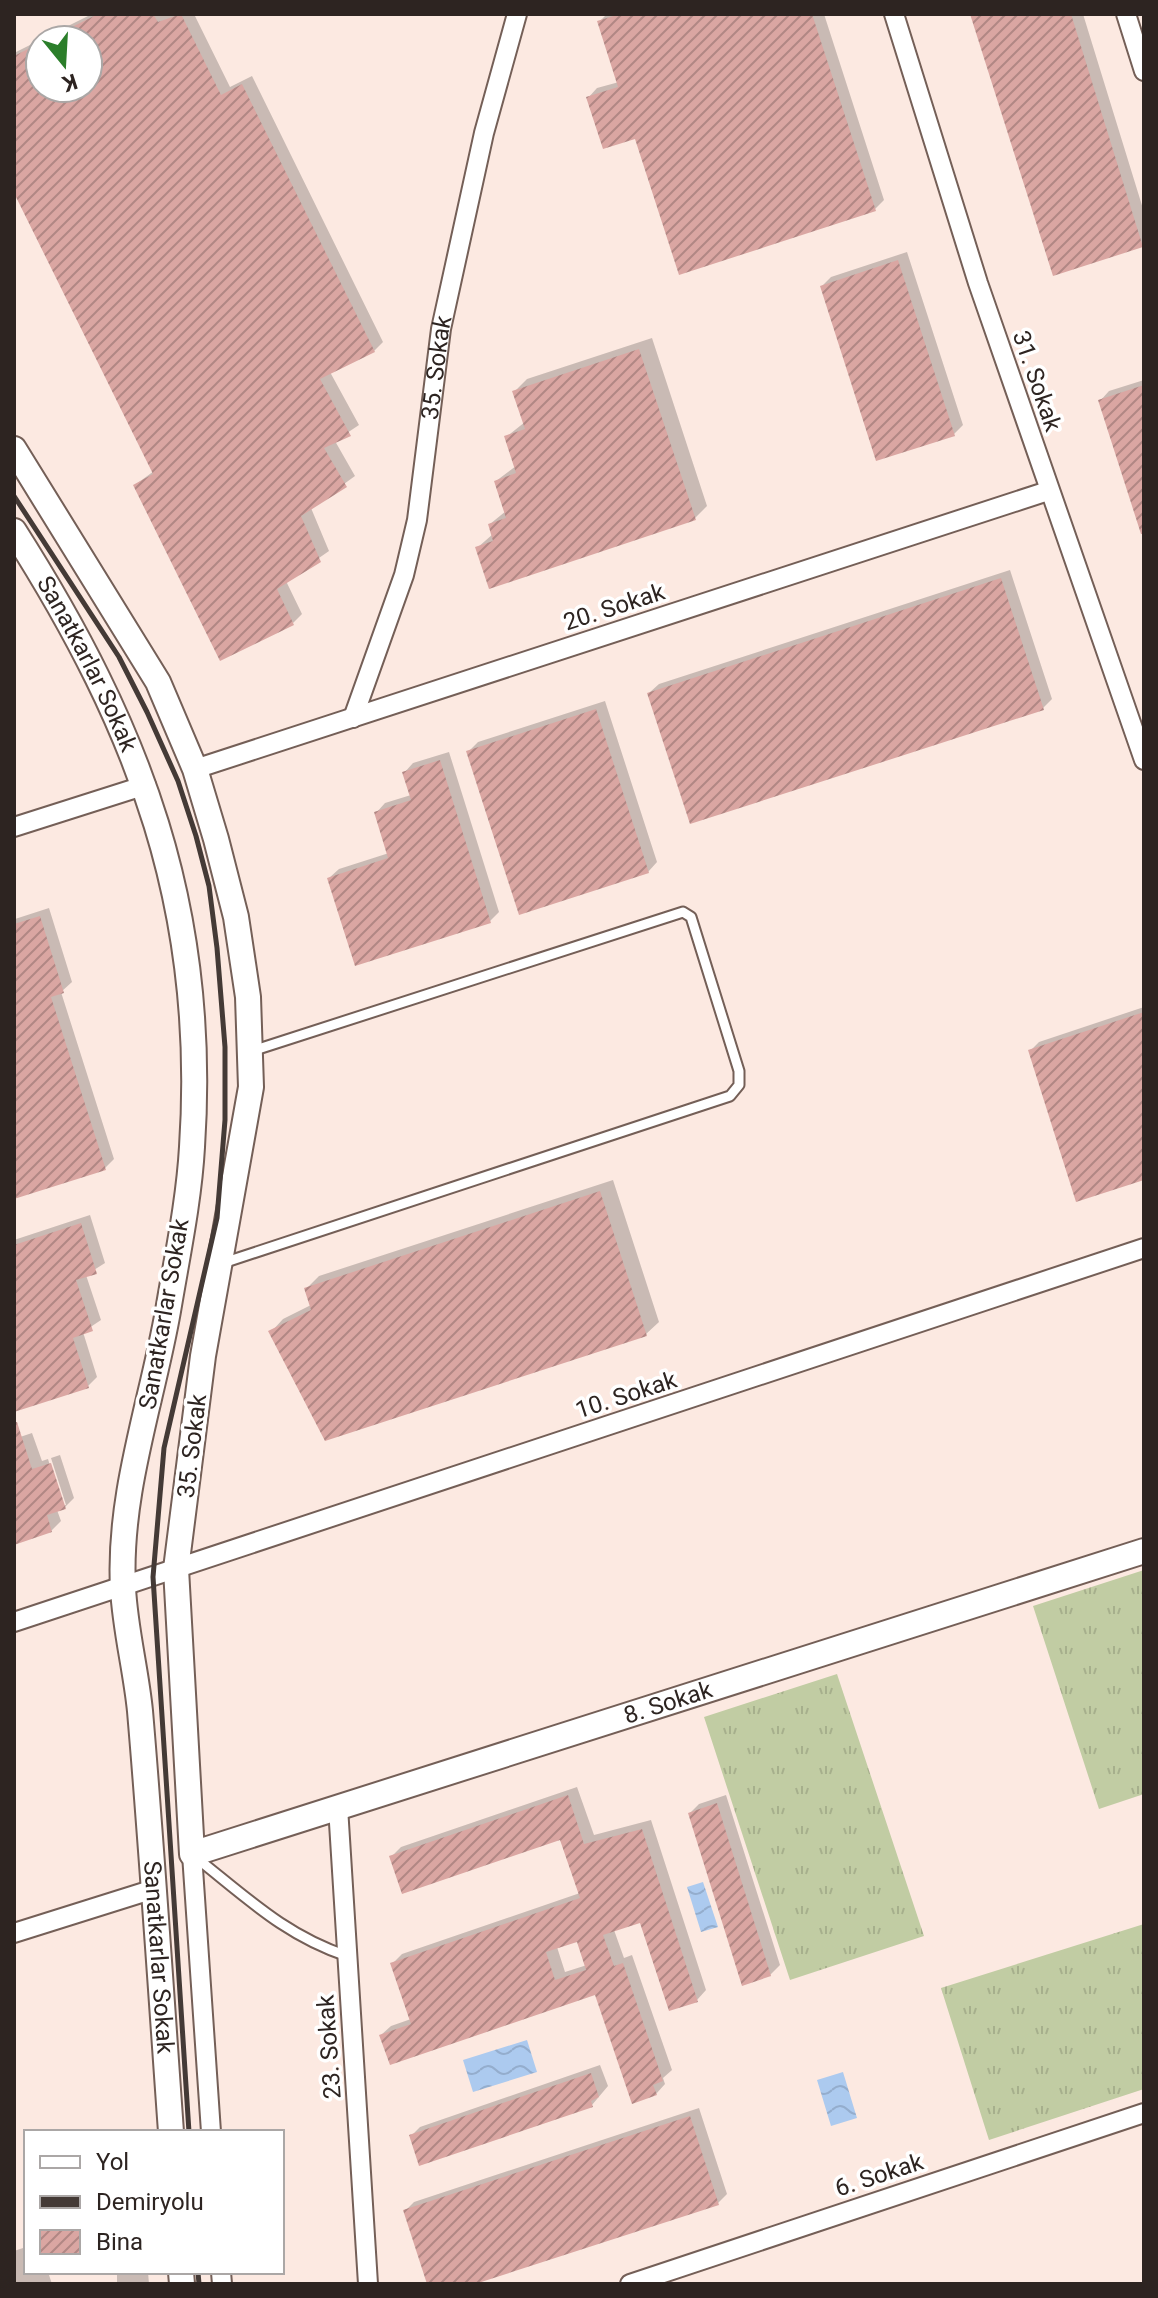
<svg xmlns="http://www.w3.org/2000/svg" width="1158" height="2298" viewBox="0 0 1158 2298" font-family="Roboto,sans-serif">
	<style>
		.grass { fill: url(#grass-tufts) }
		.water { fill: url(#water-waves) }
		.shadow { fill: #0003; fill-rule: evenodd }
		.building { fill: url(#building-hatch); fill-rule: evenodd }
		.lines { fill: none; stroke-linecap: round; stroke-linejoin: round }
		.lane-casing { stroke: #745f57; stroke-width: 13 }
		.street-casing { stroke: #745f57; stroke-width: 22 }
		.secondary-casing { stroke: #745f57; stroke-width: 28 }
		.lane { stroke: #fff; stroke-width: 9 }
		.street { stroke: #fff; stroke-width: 18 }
		.secondary { stroke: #fff; stroke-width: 24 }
		.rail { stroke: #443a36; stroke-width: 5 }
		.labels { text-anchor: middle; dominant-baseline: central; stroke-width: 7; stroke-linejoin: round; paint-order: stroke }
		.street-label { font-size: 24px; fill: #2d2421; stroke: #fff }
	</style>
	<defs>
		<pattern id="grass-tufts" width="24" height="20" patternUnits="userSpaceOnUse" patternTransform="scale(2)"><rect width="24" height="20" fill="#c1cca3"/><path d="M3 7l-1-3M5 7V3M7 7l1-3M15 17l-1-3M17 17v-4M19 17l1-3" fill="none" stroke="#a6af8c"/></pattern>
		<pattern id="water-waves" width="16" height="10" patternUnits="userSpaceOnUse" patternTransform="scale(2)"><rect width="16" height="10" fill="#accaef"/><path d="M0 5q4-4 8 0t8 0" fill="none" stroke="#94adcd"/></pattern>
		<pattern id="building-hatch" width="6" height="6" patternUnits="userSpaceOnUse" patternTransform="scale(2)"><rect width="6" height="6" fill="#daa6a2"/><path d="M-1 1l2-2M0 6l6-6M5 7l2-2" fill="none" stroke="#b18784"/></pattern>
	</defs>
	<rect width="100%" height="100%" fill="#fce9e1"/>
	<!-- grass -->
	<path class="grass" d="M 1144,1570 L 1144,1794 L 1099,1809 L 1033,1606 Z
		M 837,1674 L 924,1936 L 790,1980 L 704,1717 Z
		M 1144,1924 L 1144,2089 L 989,2140 L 941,1988 Z"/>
	<!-- water -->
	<path class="water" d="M 703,1882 L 718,1927 L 701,1932 L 687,1887 Z
		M 527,2040 L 537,2072 L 473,2092 L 463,2060 Z
		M 843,2072 L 857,2118 L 831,2126 L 817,2080 Z"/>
	<!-- shadow -->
	<path class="shadow" d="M 92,14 L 194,14 L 230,87 L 252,76 L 383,342 L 374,351 L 330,372 L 359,425 L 335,441 L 355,476 L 311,508 L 329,551 L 286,581 L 302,614 L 293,623 L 135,485 L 154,471 L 14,189 L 14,53 ZM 40,40 L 88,40 L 88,88 L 40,88 Z
		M 607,14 L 824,14 L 884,200 L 875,209 L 636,136 L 588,98 L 597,88 L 619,82 L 599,22 Z
		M 972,14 L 1083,14 L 1144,212 L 1142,245 Z
		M 907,252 L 963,425 L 954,434 L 822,286 L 831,277 Z
		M 652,338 L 707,506 L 694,519 L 477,548 L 493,534 L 490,524 L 506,511 L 496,481 L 516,466 L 506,437 L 525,422 L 515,391 L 527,379 Z
		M 1144,380 L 1144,538 L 1100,401 L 1109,391 Z
		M 1010,570 L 1052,699 L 1043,708 L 649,693 L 659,684 Z
		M 605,701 L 657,862 L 648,872 L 468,752 L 478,742 Z
		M 449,752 L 499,912 L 490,921 L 329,878 L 339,869 L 389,853 L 376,813 L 385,803 L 411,795 L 404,773 L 413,763 Z
		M 49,908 L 72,982 L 61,992 L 114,1159 L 105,1168 L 14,1197 L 14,915 L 15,919 Z
		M 1144,1007 L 1144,1178 L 1030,1051 L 1039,1042 Z
		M 613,1180 L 659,1322 L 646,1334 L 271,1332 L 283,1319 L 311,1305 L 306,1289 L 319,1276 Z
		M 90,1215 L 105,1263 L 86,1275 L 101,1320 L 83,1332 L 97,1377 L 88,1386 L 14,1410 L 14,1240 Z
		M 32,1433 L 42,1461 L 48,1459 L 62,1505 L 66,1505 L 51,1458 L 60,1455 L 74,1498 L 65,1507 L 57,1510 L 61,1521 L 51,1531 L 14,1543 L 14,1439 Z
		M 577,1787 L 594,1835 L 651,1820 L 706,1990 L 697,2000 L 642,1920 L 614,1930 L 624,1958 L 632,1955 L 672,2070 L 663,2078 L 665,2084 L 656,2094 L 596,1992 L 381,2035 L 391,2026 L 411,2019 L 392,1964 L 402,1954 L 580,1893 L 561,1838 L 391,1857 L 401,1847 ZM 578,1939 L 587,1965 L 565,1972 L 557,1947 Z
		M 726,1795 L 780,1965 L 770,1975 L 690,1813 L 699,1804 Z
		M 600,2065 L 608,2086 L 592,2105 L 411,2136 L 420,2127 Z
		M 699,2108 L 727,2194 L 718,2203 L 468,2284 L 429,2284 L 405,2211 L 414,2202 Z
		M 26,2247 L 26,2272 L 48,2272 L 52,2284 L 14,2284 L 14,2251 Z
		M 117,2272 L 148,2272 L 149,2284 L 117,2284 Z"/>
	<!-- building -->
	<path class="building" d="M 98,14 L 153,14 L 158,22 L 181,14 L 221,95 L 242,84 L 375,352 L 320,379 L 351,436 L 324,448 L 347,487 L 301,516 L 321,562 L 277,589 L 294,625 L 220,661 L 133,485 L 153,474 L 14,193 L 14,56 L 40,43 L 40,88 L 88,88 L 88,40 L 46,40 Z
		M 620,14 L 812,14 L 876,211 L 679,275 L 635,139 L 603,149 L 586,97 L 618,87 L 597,21 Z
		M 970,14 L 1071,14 L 1143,247 L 1053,276 Z
		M 898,260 L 955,436 L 876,461 L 820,286 Z
		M 639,349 L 696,520 L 489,589 L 475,547 L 493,541 L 488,524 L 506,518 L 494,481 L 516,473 L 504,436 L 525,429 L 512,391 Z
		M 1144,385 L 1144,534 L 1141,534 L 1098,400 Z
		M 1001,578 L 1044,710 L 690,824 L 647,693 Z
		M 596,709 L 649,873 L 519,915 L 466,751 Z
		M 440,760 L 491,923 L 355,966 L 327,878 L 388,858 L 374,812 L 411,800 L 402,772 Z
		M 40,916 L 64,993 L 51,997 L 106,1170 L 14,1199 L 14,924 Z
		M 1144,1012 L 1144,1180 L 1076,1202 L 1028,1050 Z
		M 600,1191 L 647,1336 L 325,1441 L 268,1331 L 311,1310 L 304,1288 Z
		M 81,1223 L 97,1274 L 76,1280 L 93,1331 L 73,1338 L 89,1388 L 14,1412 L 14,1245 Z
		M 14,1422 L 17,1422 L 32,1469 L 51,1463 L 66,1509 L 47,1515 L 52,1532 L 14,1545 Z
		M 568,1795 L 584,1844 L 642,1829 L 698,2002 L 669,2011 L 640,1923 L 603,1935 L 614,1966 L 623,1963 L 663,2081 L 653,2085 L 657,2095 L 632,2104 L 595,1995 L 390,2065 L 379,2035 L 411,2024 L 390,1963 L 580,1898 L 560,1840 L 402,1894 L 389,1856 ZM 577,1942 L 586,1970 L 555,1980 L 546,1952 Z
		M 717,1803 L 771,1976 L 742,1986 L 688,1813 Z
		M 591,2073 L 599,2097 L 591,2101 L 593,2107 L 419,2166 L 409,2135 Z
		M 690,2116 L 719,2205 L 475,2284 L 427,2284 L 403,2210 Z"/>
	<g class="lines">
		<defs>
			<path id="lane" d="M 223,1263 L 730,1096 L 739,1085 L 739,1071 L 691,917 L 683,912 L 252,1051
				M 194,1856 C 245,1896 284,1935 347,1956"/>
			<g id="street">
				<path d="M 894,14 L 978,283 L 1144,760"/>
				<path d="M 1126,14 L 1144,71"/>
				<path id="s1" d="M 353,718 L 404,575 L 417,520 L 441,329 L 484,133 L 517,14"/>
				<path d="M 195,769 L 1048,491"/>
				<path d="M 14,827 L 146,785"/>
				<path d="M 14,1622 L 1144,1248"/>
				<path d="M 338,1807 L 368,2284"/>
				<path d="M 192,1854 L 211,2132"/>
				<path d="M 14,1933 L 154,1889"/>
				<path d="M 221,2272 L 222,2284"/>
				<path d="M 630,2284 L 1144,2113"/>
			</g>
			<g id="secondary">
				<path id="s2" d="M 14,449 L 158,682 L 195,769 L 216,839 L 236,917 L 248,997 L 251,1087 L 203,1356 L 176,1569 L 192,1854 L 1144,1551"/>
				<path id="s3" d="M 14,531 C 140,729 208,909 192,1147 C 189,1201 177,1257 168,1311 C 152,1402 118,1494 123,1588 C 125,1629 136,1670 140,1711 C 152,1851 161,1992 171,2132"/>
				<path d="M 181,2272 L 182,2284"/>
			</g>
		</defs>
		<!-- lane casing -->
		<use href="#lane" class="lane-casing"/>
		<!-- street casing -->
		<use href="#street" class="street-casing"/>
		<!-- secondary casing -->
		<use href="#secondary" class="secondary-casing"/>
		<!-- lane -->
		<use href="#lane" class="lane"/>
		<!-- street -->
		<use href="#street" class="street"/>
		<!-- secondary -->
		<use href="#secondary" class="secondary"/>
		<!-- rail -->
		<path class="rail" d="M 14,496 L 119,657 L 147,712 L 178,781 L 196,836 L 209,886 L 217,948 L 225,1047 L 225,1120 L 217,1218 L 164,1448 L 153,1577 L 189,2132
			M 198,2272 L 199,2284"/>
	</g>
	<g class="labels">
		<!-- street labels -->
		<g class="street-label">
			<text stroke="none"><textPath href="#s1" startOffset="362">35. Sokak</textPath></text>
			<text transform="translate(1037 381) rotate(71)">31. Sokak</text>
			<text transform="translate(614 607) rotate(-18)">20. Sokak</text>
			<text stroke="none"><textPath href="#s3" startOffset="152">Sanatkarlar Sokak</textPath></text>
			<text transform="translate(164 1314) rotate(-80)">Sanatkarlar Sokak</text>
			<text transform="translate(626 1395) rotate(-18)">10. Sokak</text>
			<text transform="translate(192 1446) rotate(-83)">35. Sokak</text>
			<text stroke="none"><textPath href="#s2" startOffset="1966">8. Sokak</textPath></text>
			<text stroke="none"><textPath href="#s3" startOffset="1472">Sanatkarlar Sokak</textPath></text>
			<text transform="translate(329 2047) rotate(-94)">23. Sokak</text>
			<text transform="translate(879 2175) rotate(-18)">6. Sokak</text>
		</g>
	</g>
	<!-- border -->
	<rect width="1158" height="2298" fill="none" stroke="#2d2421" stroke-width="32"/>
	<!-- legend -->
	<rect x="24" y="2130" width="260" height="144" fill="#ffffff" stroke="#aba7a6" stroke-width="2"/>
	<rect x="40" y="2156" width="40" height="12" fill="#ffffff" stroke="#aba7a6" stroke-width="2"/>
	<text x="96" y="2170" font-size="24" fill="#2d2421">Yol</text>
	<rect x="40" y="2196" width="40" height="12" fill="#443a36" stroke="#aba7a6" stroke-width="2"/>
	<text x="96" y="2210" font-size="24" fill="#2d2421">Demiryolu</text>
	<rect x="40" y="2230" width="40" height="24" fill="url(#building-hatch)" stroke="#aba7a6" stroke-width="2"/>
	<text x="96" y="2250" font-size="24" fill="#2d2421">Bina</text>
	<!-- north arrow -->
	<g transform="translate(64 64) rotate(162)"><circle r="38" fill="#ffffff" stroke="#aba7a6" stroke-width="2"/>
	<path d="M0-6L14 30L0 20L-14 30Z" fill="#2b7e2a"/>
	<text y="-12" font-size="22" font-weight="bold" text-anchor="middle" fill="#2d2421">K</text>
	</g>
</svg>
